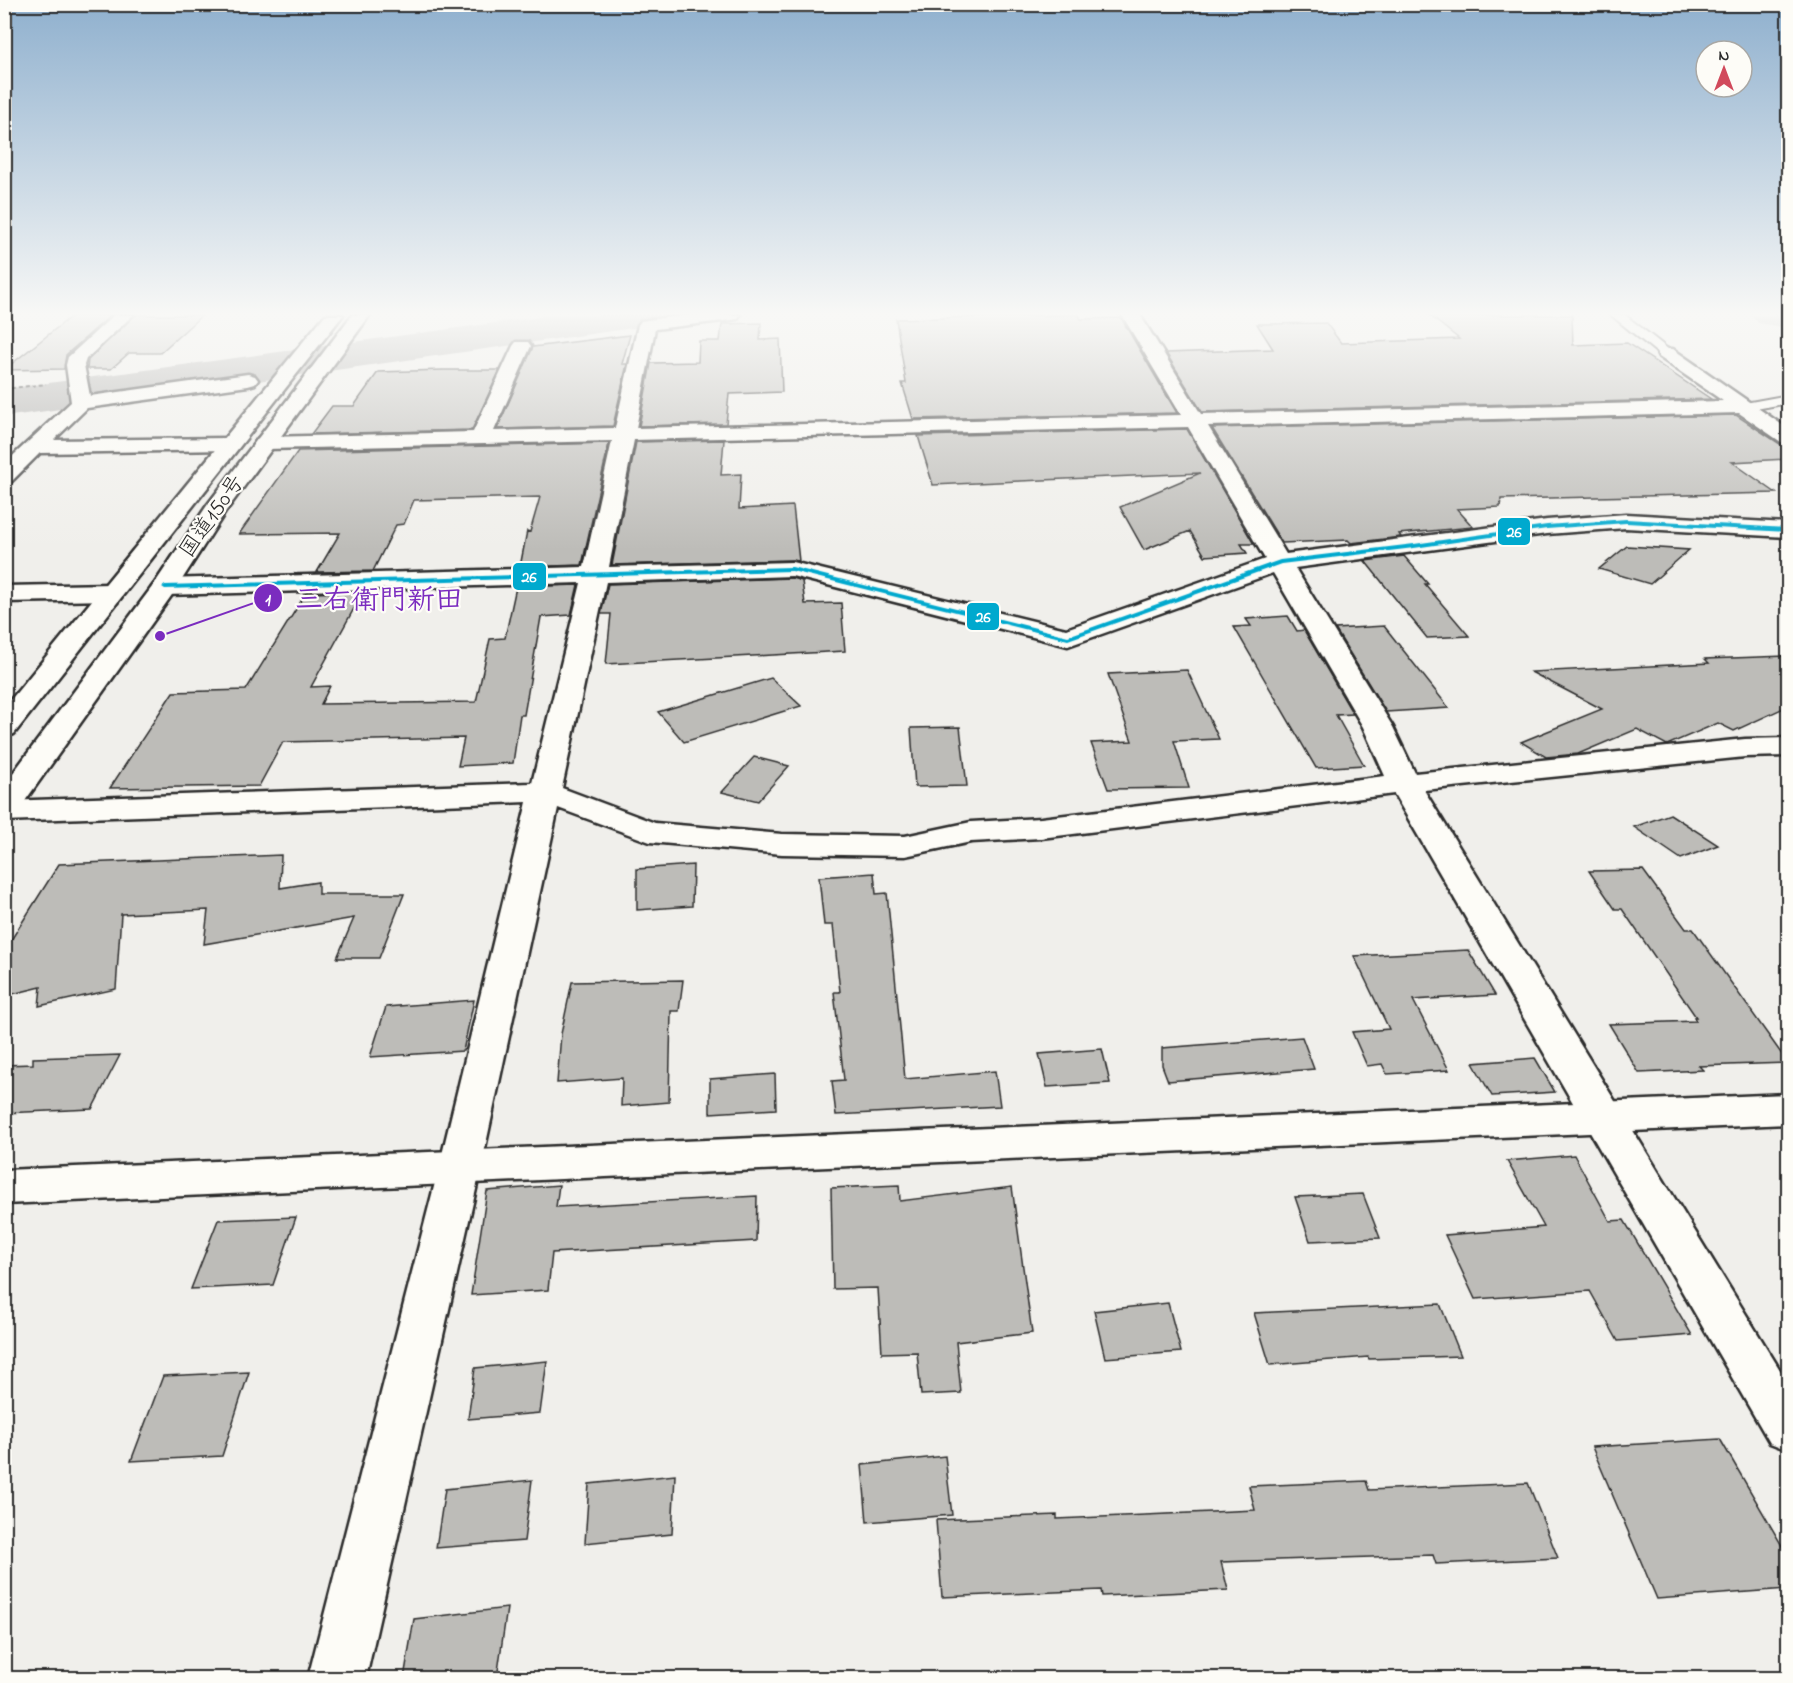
<svg xmlns="http://www.w3.org/2000/svg" width="1793" height="1683" viewBox="0 0 1793 1683" font-family="'Indie Flower','Klee One',sans-serif">
	<style>
		.lines { fill: none; stroke-linecap: round; stroke-linejoin: round }
		.river { fill: #aaa9a7; fill-rule: evenodd }
		.building { fill: #bdbcb8; stroke: #2b2b2b; stroke-width: 1.5 }
		.lane-casing { stroke: #2b2b2b; stroke-width: 4 }
		.street-casing { stroke: #2b2b2b; stroke-width: 5 }
		.secondary-casing { stroke: #2b2b2b; stroke-width: 5 }
		.highway-casing { stroke: #2b2b2b; stroke-width: 5 }
		.path { stroke: #2b2b2b; stroke-width: 2; stroke-dasharray: 4 3; stroke-linecap: butt }
		.lane { fill: #fdfcf7; fill-rule: evenodd }
		.street { fill: #fdfcf7; fill-rule: evenodd }
		.secondary { fill: #fdfcf7; fill-rule: evenodd }
		.highway { fill: #fdfcf7; fill-rule: evenodd }
		.bus-1-casing { stroke: #fdfcf7; stroke-width: 5 }
		.bus-1 { fill: #00a9ce; fill-rule: evenodd }
		.labels { text-anchor: middle; dominant-baseline: central; stroke-width: 4.5; stroke-linejoin: round; paint-order: stroke }
		.far-street-label { font-size: 22px; fill: #2b2b2b; stroke: #fdfcf7 }
		.leader { fill: none; stroke: #7b2cbf; stroke-width: 2 }
		.callout-dot { fill: #7b2cbf; stroke: #fdfcf7; stroke-width: 2 }
		.mark-label { font-size: 18px; text-anchor: middle; font-weight: bold; fill: #fff }
		.callout-label { font-size: 28px; text-anchor: middle; font-weight: bold; fill: #7b2cbf; stroke: #fdfcf7; stroke-width: 4.5; stroke-linejoin: round; paint-order: stroke }
		.line-badge { stroke: #fdfcf7; stroke-width: 2 }
		.badge-label { font-size: 16px; text-anchor: middle; font-weight: bold; fill: #fff }
	</style>
	<rect width="100%" height="100%" fill="#f0efeb"/>
	<filter id="ink" filterUnits="userSpaceOnUse"><feTurbulence type="fractalNoise" baseFrequency=".0167" numOctaves="2"/><feDisplacementMap in="SourceGraphic" scale="12" xChannelSelector="R" yChannelSelector="G"/><feConvolveMatrix kernelMatrix="1 2 1 2 8 2 1 2 1" color-interpolation-filters="sRGB"/></filter>
	<g filter="url(#ink)">
		<g class="lines">
			<!-- river -->
			<path class="river" d="M 554,315 L 660,315 L 654,323 L 640,327 L 4,417 L 4,389 Z
				M 1752,315 L 1788,315 L 1788,328 L 1758,323 Z"/>
		</g>
		<!-- building -->
		<path class="building" d="M 73,315 L 111,315 L 66,355 L 64,369 L 4,370 Z
			M 135,315 L 202,315 L 160,353 L 129,353 L 111,369 L 87,369 L 88,360 Z
			M 1064,315 L 1079,315 L 1081,319 L 1121,318 L 1177,413 L 913,419 L 902,383 L 906,383 L 896,319 Z
			M 1429,315 L 1572,315 L 1573,345 L 1627,343 L 1711,399 L 1202,412 L 1166,353 L 1273,349 L 1257,324 L 1326,323 L 1341,343 L 1459,339 Z
			M 761,323 L 760,340 L 780,339 L 782,392 L 729,394 L 726,424 L 639,426 L 651,363 L 698,362 L 699,341 L 720,341 L 722,324 Z
			M 630,335 L 622,364 L 627,364 L 613,426 L 497,429 L 533,347 Z
			M 443,370 L 500,370 L 472,430 L 311,434 L 332,406 L 354,406 L 378,372 Z
			M 1736,415 L 1780,444 L 1788,446 L 1788,459 L 1732,462 L 1776,493 L 1501,499 L 1500,507 L 1457,509 L 1473,527 L 1399,534 L 1401,537 L 1351,543 L 1348,540 L 1282,543 L 1212,428 Z
			M 1187,429 L 1254,544 L 1241,544 L 1247,553 L 1205,556 L 1190,531 L 1144,550 L 1120,507 L 1200,473 L 933,485 L 918,436 Z
			M 724,440 L 721,475 L 741,474 L 739,509 L 793,506 L 799,561 L 792,560 L 612,565 L 636,442 Z
			M 609,443 L 582,565 L 520,567 L 527,531 L 530,532 L 540,497 L 414,500 L 404,524 L 396,525 L 373,571 L 317,572 L 340,533 L 239,534 L 298,451 Z
			M 1627,546 L 1689,550 L 1650,584 L 1599,569 Z
			M 1404,556 L 1428,584 L 1425,584 L 1469,636 L 1427,638 L 1365,561 Z
			M 792,578 L 802,581 L 805,604 L 841,603 L 845,651 L 606,664 L 611,614 L 601,614 L 608,584 Z
			M 578,585 L 571,615 L 541,617 L 524,715 L 520,715 L 513,763 L 458,766 L 464,738 L 283,742 L 259,786 L 110,788 L 173,692 L 246,690 L 306,593 L 363,592 L 311,687 L 330,686 L 321,704 L 476,702 L 490,639 L 505,638 L 516,587 Z
			M 1288,616 L 1297,631 L 1304,630 L 1353,714 L 1336,715 L 1364,765 L 1316,768 L 1234,627 L 1251,626 L 1246,619 Z
			M 1384,626 L 1449,708 L 1386,712 L 1335,629 Z
			M 1788,656 L 1788,706 L 1734,731 L 1718,723 L 1667,745 L 1637,729 L 1578,754 L 1546,757 L 1521,742 L 1602,709 L 1531,672 L 1709,663 L 1705,659 Z
			M 1187,670 L 1219,739 L 1174,741 L 1189,788 L 1108,789 L 1091,743 L 1132,741 L 1108,674 Z
			M 771,678 L 801,706 L 684,742 L 658,712 Z
			M 960,727 L 967,786 L 915,787 L 911,728 Z
			M 754,757 L 789,766 L 758,801 L 722,792 Z
			M 1670,814 L 1718,845 L 1681,859 L 1634,827 Z
			M 281,855 L 280,888 L 318,882 L 318,894 L 404,894 L 379,958 L 337,958 L 354,918 L 204,944 L 208,910 L 121,914 L 116,989 L 39,1006 L 41,987 L 4,996 L 4,951 L 59,864 Z
			M 693,865 L 692,906 L 637,910 L 637,869 Z
			M 1643,870 L 1686,929 L 1693,929 L 1788,1063 L 1699,1066 L 1703,1070 L 1639,1073 L 1609,1024 L 1696,1021 L 1694,1017 L 1696,1017 L 1622,909 L 1615,909 L 1589,871 Z
			M 874,873 L 876,894 L 887,893 L 905,1079 L 995,1071 L 1000,1106 L 836,1115 L 832,1081 L 844,1080 L 834,992 L 840,992 L 833,925 L 824,925 L 819,877 Z
			M 1468,950 L 1495,995 L 1413,1000 L 1449,1070 L 1387,1074 L 1382,1064 L 1367,1066 L 1352,1032 L 1389,1029 L 1354,956 Z
			M 683,980 L 679,1011 L 671,1011 L 669,1102 L 621,1106 L 622,1078 L 557,1083 L 561,1034 L 572,982 Z
			M 474,1000 L 463,1051 L 370,1057 L 386,1007 Z
			M 1302,1037 L 1314,1069 L 1168,1081 L 1162,1065 L 1162,1048 Z
			M 1102,1049 L 1110,1083 L 1047,1087 L 1039,1054 Z
			M 120,1055 L 92,1109 L 4,1113 L 4,1065 L 33,1064 L 33,1058 Z
			M 1535,1058 L 1555,1092 L 1492,1096 L 1473,1063 Z
			M 775,1074 L 776,1109 L 710,1113 L 710,1079 Z
			M 1574,1155 L 1610,1221 L 1624,1220 L 1692,1335 L 1618,1341 L 1590,1291 L 1475,1299 L 1445,1235 L 1544,1227 L 1507,1161 Z
			M 559,1185 L 556,1207 L 757,1196 L 756,1241 L 552,1253 L 548,1290 L 471,1295 L 487,1191 Z
			M 899,1185 L 900,1201 L 1012,1187 L 1032,1333 L 956,1342 L 961,1393 L 921,1395 L 917,1352 L 882,1353 L 878,1288 L 833,1289 L 831,1188 Z
			M 1363,1194 L 1380,1238 L 1310,1241 L 1295,1197 Z
			M 296,1217 L 273,1285 L 191,1289 L 218,1220 Z
			M 1168,1303 L 1181,1352 L 1105,1358 L 1094,1311 Z
			M 1440,1304 L 1461,1356 L 1369,1359 L 1368,1357 L 1270,1365 L 1254,1313 Z
			M 547,1361 L 540,1413 L 468,1419 L 475,1368 Z
			M 249,1372 L 222,1456 L 131,1461 L 163,1376 Z
			M 1720,1439 L 1788,1556 L 1788,1589 L 1657,1599 L 1592,1447 Z
			M 945,1456 L 952,1515 L 867,1522 L 862,1465 Z
			M 675,1475 L 672,1534 L 585,1543 L 589,1484 Z
			M 532,1480 L 524,1541 L 436,1548 L 445,1489 Z
			M 1366,1481 L 1369,1490 L 1528,1483 L 1558,1558 L 1436,1564 L 1433,1555 L 1221,1562 L 1228,1590 L 1102,1596 L 1101,1590 L 942,1597 L 936,1520 L 1057,1515 L 1057,1519 L 1255,1510 L 1249,1486 Z
			M 507,1608 L 497,1678 L 404,1678 L 414,1619 Z"/>
		<g class="lines">
			<defs>
				<path id="lane" d="M 1611,315 L 1625,315 L 1673,353 L 1671,356 L 1661,356 Z
					M 1788,395 L 1788,403 L 1745,411 L 1738,407 L 1745,403 Z"/>
				<path id="street" d="M 114,315 L 133,315 L 86,359 L 84,365 L 90,396 L 248,374 L 255,376 L 258,380 L 255,384 L 248,386 L 87,408 L 54,440 L 229,438 L 237,439 L 240,444 L 237,449 L 229,450 L 40,453 L 12,481 L 4,483 L 4,464 L 71,402 L 66,365 L 68,357 Z
					M 689,315 L 740,315 L 737,319 L 731,320 L 655,329 L 636,428 L 1181,415 L 1122,315 L 1140,315 L 1201,414 L 1723,401 L 1659,357 L 1657,353 L 1659,349 L 1673,349 L 1788,429 L 1788,444 L 1781,442 L 1739,413 L 1208,426 L 1286,554 L 1547,520 L 1626,514 L 1788,523 L 1788,537 L 1626,528 L 1547,534 L 1295,568 L 1393,727 L 1415,773 L 1745,739 L 1788,738 L 1788,756 L 1745,757 L 1424,790 L 1788,1383 L 1788,1450 L 1770,1443 L 1394,794 L 1041,838 L 971,842 L 905,856 L 782,854 L 650,842 L 558,808 L 481,1167 L 366,1678 L 308,1678 L 439,1167 L 527,802 L 4,821 L 4,801 L 532,783 L 581,583 L 165,595 L 156,592 L 152,587 L 156,582 L 165,579 L 584,567 L 612,441 L 266,449 L 258,448 L 255,443 L 258,438 L 266,437 L 473,432 L 513,346 L 516,342 L 528,342 L 531,346 L 494,431 L 615,428 L 638,325 L 641,321 L 647,320 ZM 1188,427 L 1265,559 L 1066,629 L 792,562 L 609,567 L 634,440 ZM 1273,573 L 1363,727 L 1385,776 L 1041,818 L 971,822 L 905,836 L 782,834 L 655,823 L 562,788 L 606,582 L 792,576 L 1068,646 Z
					M 111,584 L 120,587 L 124,592 L 120,597 L 111,600 L 4,602 L 4,586 Z"/>
				<path id="secondary" d="M 1788,1094 L 1788,1124 L 4,1204 L 4,1170 Z"/>
				<path id="highway" d="M 325,315 L 343,315 L 14,734 L 4,737 L 4,708 Z
					M 352,315 L 370,315 L 226,511 L 174,592 L 15,815 L 4,817 L 4,785 L 155,583 L 208,504 Z"/>
			</defs>
			<!-- lane casing -->
			<use href="#lane" class="lane-casing"/>
			<!-- street casing -->
			<use href="#street" class="street-casing"/>
			<!-- secondary casing -->
			<use href="#secondary" class="secondary-casing"/>
			<!-- highway casing -->
			<use href="#highway" class="highway-casing"/>
			<!-- path -->
			<path class="path" d="M 4,389 L 46,384"/>
			<!-- lane -->
			<use href="#lane" class="lane"/>
			<!-- street -->
			<use href="#street" class="street"/>
			<!-- secondary -->
			<use href="#secondary" class="secondary"/>
			<!-- highway -->
			<use href="#highway" class="highway"/>
			<defs>
				<path id="bus-1" d="M 1626,519 L 1788,528 L 1788,532 L 1626,523 L 1547,529 L 1414,548 L 1281,564 L 1068,640 L 792,571 L 165,589 L 162,587 L 165,585 L 792,567 L 1068,636 L 1280,560 L 1414,544 L 1547,525 Z"/>
			</defs>
			<!-- bus-1 casing -->
			<use href="#bus-1" class="bus-1-casing"/>
			<!-- bus-1 -->
			<use href="#bus-1" class="bus-1"/>
		</g>
	</g>
	<!-- sky -->
	<linearGradient id="sky" x2="0" y2="1"><stop stop-color="#8fb0ce"/><stop offset="0.57" stop-color="#f8f8f6"/><stop offset="1" stop-color="#f8f8f6" stop-opacity="0"/></linearGradient>
	<rect width="1793" height="550" fill="url(#sky)"/>
	<g class="labels">
		<!-- far-street labels -->
		<g class="far-street-label">
			<text transform="translate(213 517) rotate(-55)">国道150号</text>
		</g>
	</g>
	<!-- callouts -->
	<path class="leader" d="M160 636L268 598"/>
	<g class="callout-dot">
		<circle cx="160" cy="636" r="6"/>
		<circle cx="268" cy="598" r="15"/>
	</g>
	<g class="mark-label">
		<text x="268" y="605">1</text>
	</g>
	<g class="callout-label">
		<text x="379" y="608">三右衛門新田</text>
	</g>
	<g class="line-badge">
		<rect x="1497" y="517" width="34" height="29" rx="6" fill="#00a9ce"/>
		<rect x="512" y="562" width="35" height="29" rx="6" fill="#00a9ce"/>
		<rect x="966" y="602" width="34" height="29" rx="6" fill="#00a9ce"/>
	</g>
	<g class="badge-label">
		<text x="1514" y="537">26</text>
		<text x="529" y="582">26</text>
		<text x="983" y="622">26</text>
	</g>
	<!-- margin -->
	<rect width="1793" height="1683" fill="none" stroke="#fdfcf7" stroke-width="24"/>
	<rect x="12" y="12" width="1769" height="1659" fill="none" stroke="#2b2b2b" stroke-width="2" filter="url(#ink)"/>
	<!-- north arrow -->
	<g transform="translate(1724 69)"><circle r="28" fill="#fdfcf7" stroke="#a9a8a5" stroke-width="1.5"/>
	<path d="M0-4.5L10 22L0 15L-10 22Z" fill="#d1495b"/>
	<text y="-9" font-size="16" font-weight="bold" text-anchor="middle" fill="#2b2b2b">N</text>
	</g>
</svg>
